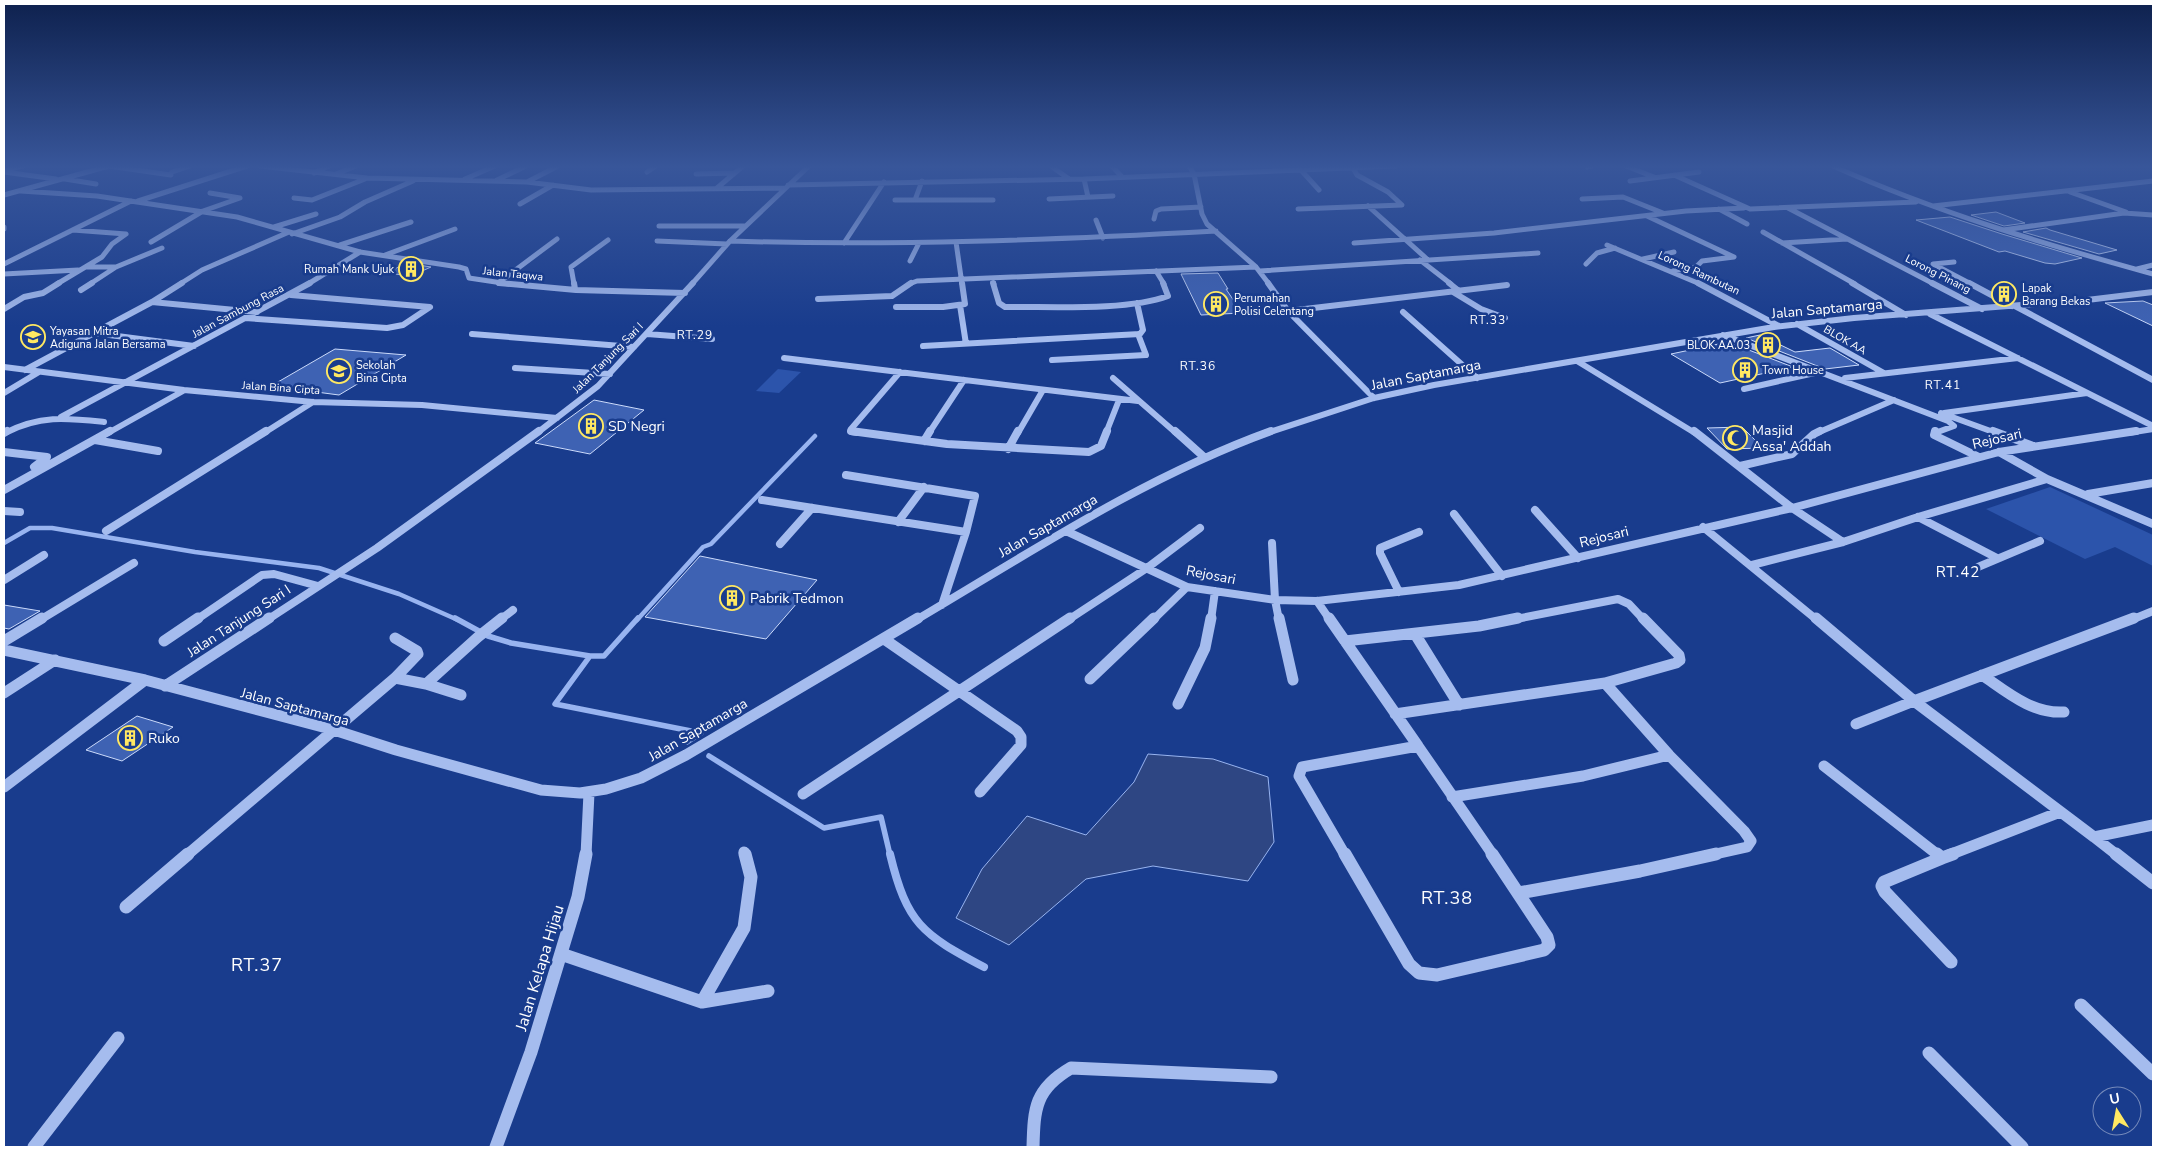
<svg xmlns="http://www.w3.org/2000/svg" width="2157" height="1151" viewBox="0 0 2157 1151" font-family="'Nunito Sans',sans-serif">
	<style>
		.green { fill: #2c54ab }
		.water { fill: #2e4683; stroke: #98b4f0 }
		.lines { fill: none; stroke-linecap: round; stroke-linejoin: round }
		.stream-far2 { stroke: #98b4f0; stroke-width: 4.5 }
		.stream-far1 { stroke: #98b4f0; stroke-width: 5.5 }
		.stream { stroke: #98b4f0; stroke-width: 8 }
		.building { fill: #3e62b3; stroke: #cbdafa }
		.minor-far4 { stroke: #a5bcee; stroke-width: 5 }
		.minor-far3 { stroke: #a5bcee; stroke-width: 6 }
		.minor-far2 { stroke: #a5bcee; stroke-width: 8 }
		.minor-far1 { stroke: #a5bcee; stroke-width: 11 }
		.minor { stroke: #a5bcee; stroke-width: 13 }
		.labels { text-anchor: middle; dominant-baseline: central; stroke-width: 5; stroke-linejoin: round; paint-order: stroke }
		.far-poi-label { font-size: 11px; fill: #fff; stroke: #193c8d; text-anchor: start }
		.far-street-label { font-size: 11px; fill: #fff; stroke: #193c8d }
		.far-neighbourhood-label { font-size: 12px; letter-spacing: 1px; fill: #fff; stroke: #193c8d }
		.street-label { font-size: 14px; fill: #fff; stroke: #193c8d }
		.poi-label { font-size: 14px; fill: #fff; stroke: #193c8d; text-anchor: start }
		.neighbourhood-label { font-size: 15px; letter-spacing: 1px; fill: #fff; stroke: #193c8d }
		.near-street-label { font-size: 16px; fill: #fff; stroke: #193c8d }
		.near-neighbourhood-label { font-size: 18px; letter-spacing: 1px; fill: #fff; stroke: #193c8d }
	</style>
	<rect width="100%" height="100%" fill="#193c8d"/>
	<!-- green -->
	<path class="green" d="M 778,369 L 801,372 L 779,393 L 756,391 Z
		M 2050,487 L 2153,535 L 2153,566 L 2115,547 L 2085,559 L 1986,509 Z"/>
	<!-- water -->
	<path class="water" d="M 1148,754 L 1213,759 L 1268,777 L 1274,842 L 1248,881 L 1153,866 L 1086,879 L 1009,945 L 956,918 L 982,869 L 1027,816 L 1086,835 L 1134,782 Z"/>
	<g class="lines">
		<!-- stream-far2 -->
		<path class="stream-far2" d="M 4,543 L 30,528 L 52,528 L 195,552 L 319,568 L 399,594 L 458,620
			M 637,620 L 703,547 L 711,544 L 815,436"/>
		<!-- stream-far1 -->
		<path class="stream-far1" d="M 455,618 L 488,636 L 511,643 L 590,656 L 555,704 L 701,733 L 687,742
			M 590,656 L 604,656 L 638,618
			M 709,756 L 824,828 L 881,817 L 890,855"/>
		<!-- stream -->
		<path class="stream" d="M 890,854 C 907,924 922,934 984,967"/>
	</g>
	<!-- building -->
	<path class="building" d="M 1996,212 L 2025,223 L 2004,226 L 1971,215 Z
		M 1950,217 L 2002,234 L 2082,258 L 2055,264 L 2045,263 L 2005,251 L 1999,252 L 1916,220 Z
		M 2046,228 L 2050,230 L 2117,250 L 2099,254 L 2023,232 Z
		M 406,263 L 431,267 L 411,276 L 387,273 Z
		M 1218,273 L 1228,289 L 1226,289 L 1242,313 L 1201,315 L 1181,274 Z
		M 2143,301 L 2153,305 L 2153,326 L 2105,303 Z
		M 1760,335 L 1795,352 L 1830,348 L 1859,365 L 1825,369 L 1746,338 Z
		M 1728,342 L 1793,367 L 1720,383 L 1671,354 Z
		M 335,349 L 406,355 L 339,395 L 271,386 Z
		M 594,400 L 644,410 L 590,454 L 535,443 Z
		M 1742,427 L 1763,448 L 1727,449 L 1707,428 Z
		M 700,556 L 817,580 L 766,639 L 645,617 Z
		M 4,605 L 40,611 L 9,629 L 4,628 Z
		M 137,716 L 173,727 L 122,761 L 86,750 Z"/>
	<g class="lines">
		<!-- minor-far4 -->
		<path class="minor-far4" d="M 109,166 L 171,175
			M 260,166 L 367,178 L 527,182 L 591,190 L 785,188
			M 1051,166 L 1069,179
			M 1112,166 L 1122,177
			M 1189,166 L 1194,174 L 1202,214 L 1207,224 L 1256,267 L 1269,284
			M 1626,166 L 1654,177
			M 1833,166 C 1936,212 2044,244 2153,274
			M 1587,167 L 1592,166
			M 1300,169 L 1319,190
			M 6,170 L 23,166
			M 4,172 L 56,179
			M 172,172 L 190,166
			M 647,172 L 656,166
			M 314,173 L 329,166
			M 336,174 L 356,166
			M 696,174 L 734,173
			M 1674,175 L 1750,209 L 1916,202
			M 65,179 L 96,184
			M 465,179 L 495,166
			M 1084,179 L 1088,197
			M 497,180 L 526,166
			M 1630,181 L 1699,172
			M 527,182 L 558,166
			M 788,185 L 1084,179 L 1396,166
			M 717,188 L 743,166
			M 21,191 L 97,196 L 237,217 L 360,252 L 459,267 L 466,269 L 469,278 L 509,284
			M 2070,192 L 2126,212
			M 4,195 L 109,166
			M 294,198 L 312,200 L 365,179
			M 1049,199 L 1113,196
			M 1582,199 L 1623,197 L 1663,213
			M 895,200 L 993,200
			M 915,200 L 922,181
			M 138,201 L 247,166
			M 520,204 L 553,185
			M 1368,206 L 1427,259
			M 1933,206 L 2153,181
			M 1788,208 L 1934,284
			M 1298,209 L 1402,205 L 1388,192 L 1357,175 L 1353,168
			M 1719,209 L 1747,224
			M 1647,216 L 1734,257 L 1702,261 L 1696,267 L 1673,271
			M 1154,219 L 1156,211 L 1161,209 L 1201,207
			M 1096,220 L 1103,238
			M 659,226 L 745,226
			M 4,227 L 4,229
			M 274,227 L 316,214
			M 2003,230 L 2124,213 L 2153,215
			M 1763,232 L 1855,284
			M 292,234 L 340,217 L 365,202 L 413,181
			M 657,241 L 727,244
			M 730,241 C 892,246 1054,240 1216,231
			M 151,242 L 203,211 L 240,198 L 210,193
			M 956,242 L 962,284
			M 844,243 L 884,182
			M 1354,243 L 1494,233 L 1686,211 L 1744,208
			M 1782,243 L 1847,239
			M 340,245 L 411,222
			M 1607,245 L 1700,284
			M 385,255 L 455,229
			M 1643,259 L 1674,252
			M 1420,260 L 1451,284
			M 910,261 L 919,243
			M 1954,262 L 1933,264 L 1971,284
			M 4,264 L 131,201
			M 1586,264 L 1597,253 L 1615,248
			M 87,267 L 116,267
			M 2137,269 L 2153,265
			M 1156,271 L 1164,284
			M 1260,271 L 1538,253
			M 4,274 L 78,270
			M 992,278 L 994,284
			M 498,283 L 557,239
			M 57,284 L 102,257 L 112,244 L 126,234 L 73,230
			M 90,284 L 116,267 L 162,248
			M 180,284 L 202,270 L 289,232
			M 308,284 L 360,252
			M 574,284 L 571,267 L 608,240
			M 692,284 L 730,241 L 809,166
			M 909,284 L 917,281 L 1256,267"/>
		<!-- minor-far3 -->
		<path class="minor-far3" d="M 182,283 L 152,302 L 94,333 L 194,346
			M 499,283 L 576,290 L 685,293
			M 574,283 L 575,289
			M 993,283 L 999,303 L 1005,307 L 1018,307 C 1060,307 1130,310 1168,296 L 1163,283
			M 1268,283 L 1288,311 L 1374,398
			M 1449,283 L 1459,291
			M 1698,283 L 1779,326
			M 1852,283 L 1906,315
			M 1932,283 L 1982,309
			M 1969,283 L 2012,306
			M 81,290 L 92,283
			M 1453,292 L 1481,309 L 1505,318
			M 818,299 L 892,296 L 911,283
			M 152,302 L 257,312
			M 960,305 L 966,344
			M 2015,306 L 2153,380
			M 896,307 L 943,307 L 965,304 L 962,283
			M 4,309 L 24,297 L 43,293 L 59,283
			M 1288,311 L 1507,285
			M 1403,312 L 1477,378
			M 1930,314 L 2153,426
			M 245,318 L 387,328 L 403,325 L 430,307 L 291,295
			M 1797,324 L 1884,373
			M 472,334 L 634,347
			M 647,334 L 712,339
			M 1723,335 L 1948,421 L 1954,426 L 1935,433
			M 923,346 L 1140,334 L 1143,330 L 1137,303
			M 784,358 L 1138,401
			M 1052,360 L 1146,355 L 1138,334
			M 1577,361 L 1695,433
			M 4,367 L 184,390 L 313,402 L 422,405 L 557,418
			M 515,368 L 610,374
			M 25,370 L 94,333
			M 1113,378 L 1176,433
			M 1845,378 L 2018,358
			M 1744,389 L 1819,372
			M 4,393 L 39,372
			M 1941,413 L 1996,433
			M 1944,413 L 2087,393
			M 61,417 L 310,283
			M 5,433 C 40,415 66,418 104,422
			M 108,433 L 183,391
			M 264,433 L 313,402
			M 537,433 L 598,386 L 693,283
			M 857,433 L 851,432 L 851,429 L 900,372
			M 929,433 L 964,380
			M 1018,433 L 1043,390
			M 1106,433 L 1119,400
			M 1267,433 L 1374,398 L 1434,385 L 1774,327 L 1854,318 L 2087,300 L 2153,292
			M 1817,433 L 1894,400
			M 2128,433 L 2153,429"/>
		<!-- minor-far2 -->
		<path class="minor-far2" d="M 851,431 L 947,444 L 1089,452 L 1101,446 L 1107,431
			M 1175,431 L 1204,457
			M 1694,431 L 1792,508 L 1843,542
			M 1935,431 L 1934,435 L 1979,457
			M 1993,431 L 2033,446
			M 4,433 L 7,431
			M 95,440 L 158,451
			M 924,441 L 930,431
			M 1008,449 L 1018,431
			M 4,452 L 47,457 L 34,467
			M 1999,452 L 2047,479
			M 1740,466 L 1792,454 L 1814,434 L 1820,431
			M 846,475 L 975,496 L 966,532 L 942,605
			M 4,490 L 110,431
			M 2088,494 L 2153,483
			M 762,500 L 966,532
			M 1535,510 L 1578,558
			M 4,511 L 20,512
			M 1454,514 L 1502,576
			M 1918,517 L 1997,558
			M 898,522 L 924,487
			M 1703,527 L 1817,620
			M 106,531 L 266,431
			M 1066,531 L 1187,587 L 1275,600 L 1317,601 L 1459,585 L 1792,508 L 1999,452 L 2136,431
			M 1272,543 L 1275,600 L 1279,620
			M 780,544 L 812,508
			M 1752,565 L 1843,542 L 1918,517 L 2047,479 L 2153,524
			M 1978,567 L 2040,541
			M 4,580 L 44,555
			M 1399,592 L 1380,553 L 1380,548 L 1419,532
			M 1317,601 L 1330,620
			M 40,620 L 134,563
			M 196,620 L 262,575 L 274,574 L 318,586
			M 267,620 L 377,548 L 539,431
			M 500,620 L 513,610
			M 916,620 C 1031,552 1144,477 1271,431
			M 1068,620 L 1147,568 L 1200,528
			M 1153,620 L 1187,587
			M 1211,620 L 1215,591
			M 1511,620 L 1618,599 L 1629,604 L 1644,620
			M 2131,620 L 2153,611"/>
		<!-- minor-far1 -->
		<path class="minor-far1" d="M 1279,618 L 1293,680
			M 1329,618 L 1418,746
			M 1816,618 L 1914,701 L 2134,618
			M 1415,634 L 1459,705
			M 884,639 L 1017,731 L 1021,737 L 1021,745 L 980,792
			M 4,641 L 42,618
			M 164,641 L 198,618
			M 1345,641 L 1479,626 L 1518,618
			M 4,650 L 145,680 L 334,730 L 396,750 L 541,790 L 580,793 L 606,789 L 641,778 L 686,755 L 918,618
			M 1982,675 C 2007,692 2032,714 2064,712
			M 395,678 L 426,684 L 461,695
			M 1090,679 L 1154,618
			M 1605,683 L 1676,663 L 1680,660 L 1679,655 L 1643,618
			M 426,684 L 478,637 L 502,618
			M 165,686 L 269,618
			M 4,693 L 55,660
			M 1178,704 L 1205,648 L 1211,618
			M 1395,714 L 1605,683 L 1669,755 L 1744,831 L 1751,841 L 1747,847 L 1711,855
			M 1856,724 L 1914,701 L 2094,837 L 2153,825
			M 1418,746 L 1493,855
			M 1824,766 L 1938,855
			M 4,787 L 145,680
			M 803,794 L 1070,618
			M 1452,797 L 1583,776 L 1669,755
			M 2094,837 L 2117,855
			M 744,852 L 745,855
			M 187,855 L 395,678 L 418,654 L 417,651 L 395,638
			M 586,855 L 589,793
			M 1345,855 L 1299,776 L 1302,767 L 1418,746
			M 1949,855 L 2060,812"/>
		<!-- minor -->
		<path class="minor" d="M 1345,854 L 1409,964 L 1419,973 L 1437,975 L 1544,950 L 1549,945 L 1547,937 L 1492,854
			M 1937,854 L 1942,858 L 1953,854
			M 2116,854 L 2153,883
			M 1942,858 L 1884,882 L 1882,886 L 1885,892 L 1951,962
			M 1519,893 L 1640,871 L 1716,854
			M 126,907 L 188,854
			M 561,954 L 702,1002 L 768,991
			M 702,1002 L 744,928 L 751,877 L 745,854
			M 2081,1005 L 2153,1074
			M 1929,1053 L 2022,1147
			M 34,1147 L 118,1038
			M 496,1147 L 531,1052 L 578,897 L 586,854
			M 1033,1147 C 1034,1108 1035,1089 1071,1068 L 1271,1077"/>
	</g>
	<!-- sky -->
	<linearGradient id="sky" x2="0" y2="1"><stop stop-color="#0e214e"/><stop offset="0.51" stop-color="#38569a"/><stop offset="1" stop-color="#38569a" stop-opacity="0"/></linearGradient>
	<rect width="2157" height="327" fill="url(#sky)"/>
	<!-- icons -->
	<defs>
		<symbol id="building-ring" viewBox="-11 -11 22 22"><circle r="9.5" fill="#193c8d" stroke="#ffe862" stroke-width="1.5"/><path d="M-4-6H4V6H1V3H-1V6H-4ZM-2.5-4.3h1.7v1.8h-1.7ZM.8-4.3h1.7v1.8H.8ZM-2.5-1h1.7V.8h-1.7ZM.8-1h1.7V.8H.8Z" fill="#ffe862"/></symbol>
		<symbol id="university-ring" viewBox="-11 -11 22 22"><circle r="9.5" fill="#193c8d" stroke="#ffe862" stroke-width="1.5"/><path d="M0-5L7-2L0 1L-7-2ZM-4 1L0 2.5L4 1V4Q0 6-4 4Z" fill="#ffe862"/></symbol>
		<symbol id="school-ring" viewBox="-11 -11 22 22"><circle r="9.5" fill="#193c8d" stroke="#ffe862" stroke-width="1.5"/><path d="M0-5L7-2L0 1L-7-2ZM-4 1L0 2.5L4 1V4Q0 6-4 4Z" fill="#ffe862"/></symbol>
		<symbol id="mosque-ring" viewBox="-11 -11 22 22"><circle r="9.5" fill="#193c8d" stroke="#ffe862" stroke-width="1.5"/><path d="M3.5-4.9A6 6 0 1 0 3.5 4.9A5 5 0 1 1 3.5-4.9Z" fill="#ffe862"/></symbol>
	</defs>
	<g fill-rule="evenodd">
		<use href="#building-ring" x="397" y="255" width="28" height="28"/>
		<use href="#building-ring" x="1990" y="280" width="28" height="28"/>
		<use href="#building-ring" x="1202" y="290" width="28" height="28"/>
		<use href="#university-ring" x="19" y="323" width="28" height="28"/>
		<use href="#building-ring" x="1754" y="331" width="28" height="28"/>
		<use href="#building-ring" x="1731" y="356" width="28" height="28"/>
		<use href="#school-ring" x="325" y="357" width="28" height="28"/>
		<use href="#building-ring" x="577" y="412" width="28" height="28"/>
		<use href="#mosque-ring" x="1721" y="424" width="28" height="28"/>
		<use href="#building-ring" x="718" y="584" width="28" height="28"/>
		<use href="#building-ring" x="116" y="724" width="28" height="28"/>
	</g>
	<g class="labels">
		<!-- far-poi labels -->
		<g class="far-poi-label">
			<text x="394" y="269" text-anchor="end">Rumah Mank Ujuk</text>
			<text x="2022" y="288">Lapak<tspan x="2022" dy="13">Barang Bekas</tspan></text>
			<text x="1234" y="298">Perumahan<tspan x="1234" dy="13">Polisi Celentang</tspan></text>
			<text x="50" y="331">Yayasan Mitra<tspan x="50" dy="13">Adiguna Jalan Bersama</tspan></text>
			<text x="1750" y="345" text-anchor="end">BLOK AA.03</text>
			<text x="356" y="365">Sekolah<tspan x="356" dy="13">Bina Cipta</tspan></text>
			<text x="1762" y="370">Town House</text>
		</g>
		<!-- far-street labels -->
		<g class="far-street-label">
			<text transform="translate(1699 273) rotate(25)">Lorong Rambutan</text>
			<text transform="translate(513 274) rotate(6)">Jalan Taqwa</text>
			<text transform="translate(1938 274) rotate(27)">Lorong Pinang</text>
			<text transform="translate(238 311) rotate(-28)">Jalan Sambung Rasa</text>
			<text transform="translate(1845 340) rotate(30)">BLOK AA</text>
			<text transform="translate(608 358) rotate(-45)">Jalan Tanjung Sari I</text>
			<text transform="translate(281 388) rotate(4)">Jalan Bina Cipta</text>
		</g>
		<!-- far-neighbourhood labels -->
		<g class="far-neighbourhood-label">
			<text x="1488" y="320">RT.33</text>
			<text x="695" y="335">RT.29</text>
			<text x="1198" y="366">RT.36</text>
			<text x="1943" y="385">RT.41</text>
		</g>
		<!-- street labels -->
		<g class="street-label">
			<text transform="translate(1827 309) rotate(-5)">Jalan Saptamarga</text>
			<text transform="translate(1426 375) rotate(-11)">Jalan Saptamarga</text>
			<text transform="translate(1997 439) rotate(-13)">Rejosari</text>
			<text transform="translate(1048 526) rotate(-30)">Jalan Saptamarga</text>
			<text transform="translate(1604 537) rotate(-14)">Rejosari</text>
			<text transform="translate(1211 575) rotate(11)">Rejosari</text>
			<text transform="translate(239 621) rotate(-33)">Jalan Tanjung Sari I</text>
			<text transform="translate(295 707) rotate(15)">Jalan Saptamarga</text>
			<text transform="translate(698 730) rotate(-30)">Jalan Saptamarga</text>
		</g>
		<!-- poi labels -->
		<g class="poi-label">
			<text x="608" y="426">SD Negri</text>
			<text x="1752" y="430">Masjid<tspan x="1752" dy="16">Assa' Addah</tspan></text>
			<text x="750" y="598">Pabrik Tedmon</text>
			<text x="148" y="738">Ruko</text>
		</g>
		<!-- neighbourhood labels -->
		<g class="neighbourhood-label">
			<text x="1958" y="572">RT.42</text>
		</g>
		<!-- near-street labels -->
		<g class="near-street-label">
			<text transform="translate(540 968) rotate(-73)">Jalan Kelapa Hijau</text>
		</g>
		<!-- near-neighbourhood labels -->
		<g class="near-neighbourhood-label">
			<text x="1447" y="898">RT.38</text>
			<text x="257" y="965">RT.37</text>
		</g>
	</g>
	<!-- border -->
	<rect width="2157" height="1151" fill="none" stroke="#ffffff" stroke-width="10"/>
	<!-- north arrow -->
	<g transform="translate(2117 1111) rotate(349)"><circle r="24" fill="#193c8d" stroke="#758abb"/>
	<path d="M0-4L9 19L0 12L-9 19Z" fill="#ffe862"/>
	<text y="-8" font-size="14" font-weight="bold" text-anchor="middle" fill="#ffffff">U</text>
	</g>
</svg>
